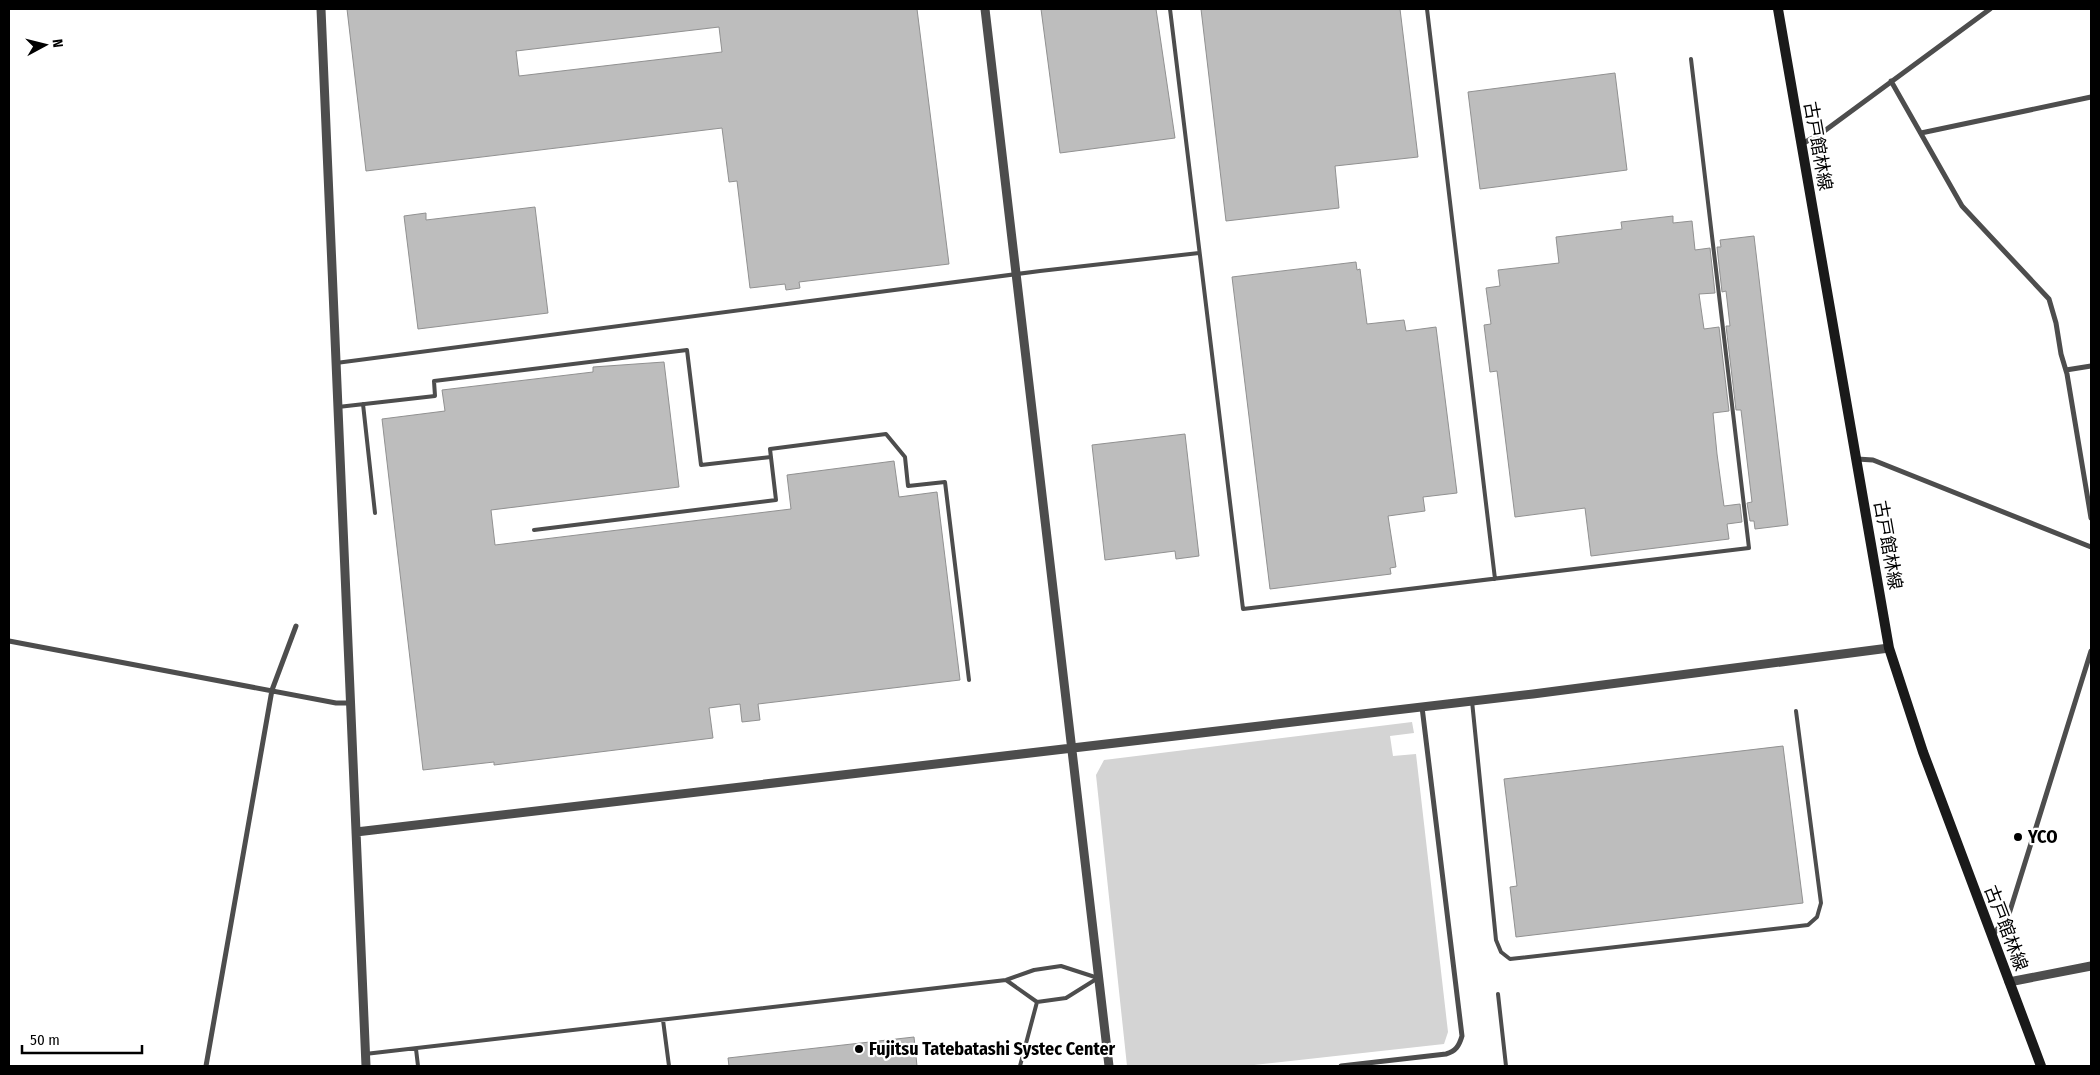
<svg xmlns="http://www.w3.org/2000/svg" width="2100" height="1075" viewBox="0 0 2100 1075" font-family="'Fira Sans Condensed','Noto Sans JP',sans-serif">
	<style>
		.green { fill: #d4d4d4 }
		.building { fill: #bdbdbd; stroke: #919191; fill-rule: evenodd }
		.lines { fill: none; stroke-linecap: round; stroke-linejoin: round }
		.service { stroke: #4d4d4d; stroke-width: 4 }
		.minor { stroke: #4d4d4d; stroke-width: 5 }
		.tertiary { stroke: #4d4d4d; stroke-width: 9 }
		.secondary { stroke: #1a1a1a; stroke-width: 10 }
		.poi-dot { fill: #000; stroke: #fff; stroke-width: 2 }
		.labels { text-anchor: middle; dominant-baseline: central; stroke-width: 4.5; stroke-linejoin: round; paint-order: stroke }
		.street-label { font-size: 18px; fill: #000; stroke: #fff }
		.poi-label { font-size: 18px; font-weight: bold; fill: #000; stroke: #fff; text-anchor: start }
	</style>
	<rect width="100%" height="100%" fill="#fff"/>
	<!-- green -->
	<path class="green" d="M 1412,722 L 1414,733 L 1390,736 L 1393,756 L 1416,754 L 1448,1032 L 1444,1044 L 1245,1066 L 1127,1066 L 1096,775 L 1104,760 Z"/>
	<!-- building -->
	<path class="building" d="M 347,9 L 917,9 L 949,264 L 799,282 L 800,288 L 786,290 L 785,284 L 750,288 L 737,181 L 729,182 L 722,128 L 366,171 ZM 719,27 L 722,52 L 519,76 L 516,51 Z
		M 1041,9 L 1156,9 L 1175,138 L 1060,153 Z
		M 1201,9 L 1400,9 L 1418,157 L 1335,166 L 1339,208 L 1226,221 Z
		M 1615,73 L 1627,170 L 1480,189 L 1468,92 Z
		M 535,207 L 548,313 L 418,329 L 404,216 L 426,213 L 426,220 Z
		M 1673,216 L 1673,223 L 1692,221 L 1695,250 L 1710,248 L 1715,293 L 1699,294 L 1704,329 L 1719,327 L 1729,411 L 1713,413 L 1717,454 L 1724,506 L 1740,504 L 1742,522 L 1727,524 L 1729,539 L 1591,556 L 1585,508 L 1515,517 L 1497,371 L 1490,372 L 1484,325 L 1491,324 L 1486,288 L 1500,286 L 1498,270 L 1559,263 L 1556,237 L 1622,229 L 1621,222 Z
		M 1754,236 L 1788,525 L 1755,529 L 1754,521 L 1750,521 L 1747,503 L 1752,502 L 1741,410 L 1736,410 L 1726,326 L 1730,326 L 1726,291 L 1722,292 L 1717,247 L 1721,247 L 1720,240 Z
		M 1356,262 L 1357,270 L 1360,269 L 1367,324 L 1404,320 L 1406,331 L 1436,327 L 1457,493 L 1423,497 L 1425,511 L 1388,516 L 1396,567 L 1390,568 L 1391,574 L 1270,589 L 1232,277 Z
		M 664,362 L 679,487 L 491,510 L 495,545 L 791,509 L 787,475 L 894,461 L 899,497 L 937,492 L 960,680 L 758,704 L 760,720 L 742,722 L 740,704 L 709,708 L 713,738 L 494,765 L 494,762 L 423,770 L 382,419 L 445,411 L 442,390 L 593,372 L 593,367 Z
		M 1185,434 L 1199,556 L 1176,559 L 1175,551 L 1105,560 L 1092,445 Z
		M 1783,746 L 1803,903 L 1516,937 L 1510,887 L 1517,886 L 1504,779 Z
		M 914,1037 L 917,1066 L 729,1066 L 728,1058 Z"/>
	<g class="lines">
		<!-- service -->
		<path class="service" d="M 1170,9 L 1243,609 L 1749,548 L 1691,59
			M 1427,9 L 1495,579
			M 336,363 L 1040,271 L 1199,253
			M 363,404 L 375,513
			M 338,407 L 435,396 L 434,381 L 687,350 L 701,465 L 771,457
			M 534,530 L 776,500 L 770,449 L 886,434 L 905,457 L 908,486 L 945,482 L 969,680
			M 1472,701 L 1496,940 L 1501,952 L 1510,959 L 1808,925 L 1817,917 L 1821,903 L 1796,711
			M 1006,980 L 1037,1002 L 1066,998 L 1098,978
			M 1498,994 L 1506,1066
			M 663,1020 L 669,1066
			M 416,1049 L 418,1066
			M 365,1054 L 1006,980 L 1034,970 L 1061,966 L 1098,978
			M 1020,1066 L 1037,1002"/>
		<!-- minor -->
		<path class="minor" d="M 1891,81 L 1962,206 L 2049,299 L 2056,323 L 2061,354 L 2067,374 L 2091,518
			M 1921,133 L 2091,97
			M 1802,144 L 1823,132 L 1990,9
			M 2066,370 L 2091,366
			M 1857,459 L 1873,460 L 2091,547
			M 9,641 L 336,703 L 351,703
			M 1992,936 L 2009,914 L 2091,651
			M 206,1066 L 272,690 L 296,626
			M 1341,1066 L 1446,1054 C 1456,1051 1459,1046 1462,1036 L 1422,707"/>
		<!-- tertiary -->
		<path class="tertiary" d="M 321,9 L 366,1066
			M 985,9 L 1109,1066
			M 356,832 L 1533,694 L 1889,648
			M 2009,982 L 2091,966"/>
		<!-- secondary -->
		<path class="secondary" d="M 1778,9 L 1889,648 L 1923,752 L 2041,1066"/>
	</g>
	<!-- markers -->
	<g class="poi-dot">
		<circle cx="2018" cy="837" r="5"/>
		<circle cx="859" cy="1049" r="5"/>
	</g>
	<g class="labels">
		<!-- street labels -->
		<g class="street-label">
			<text transform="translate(1818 146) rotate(80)">古戸館林線</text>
			<text transform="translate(1888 545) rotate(80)">古戸館林線</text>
			<text transform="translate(2006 928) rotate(69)">古戸館林線</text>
		</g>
		<!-- poi labels -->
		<g class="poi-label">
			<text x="2028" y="837">YCO</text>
			<text x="869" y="1049">Fujitsu Tatebatashi Systec Center</text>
		</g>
	</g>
	<!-- border -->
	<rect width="2100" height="1075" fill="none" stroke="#000000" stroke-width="20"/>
	<!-- north arrow -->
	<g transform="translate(45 45) rotate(83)" stroke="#ffffff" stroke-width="4" paint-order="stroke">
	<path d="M0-4L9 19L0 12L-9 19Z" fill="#000000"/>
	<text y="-8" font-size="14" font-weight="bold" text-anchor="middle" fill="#000000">N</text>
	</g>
	<!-- scale -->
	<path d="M22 1045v8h120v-8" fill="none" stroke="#000000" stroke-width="2.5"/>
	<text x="30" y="1045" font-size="15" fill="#000000" stroke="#ffffff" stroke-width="4" paint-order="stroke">50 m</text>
</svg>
